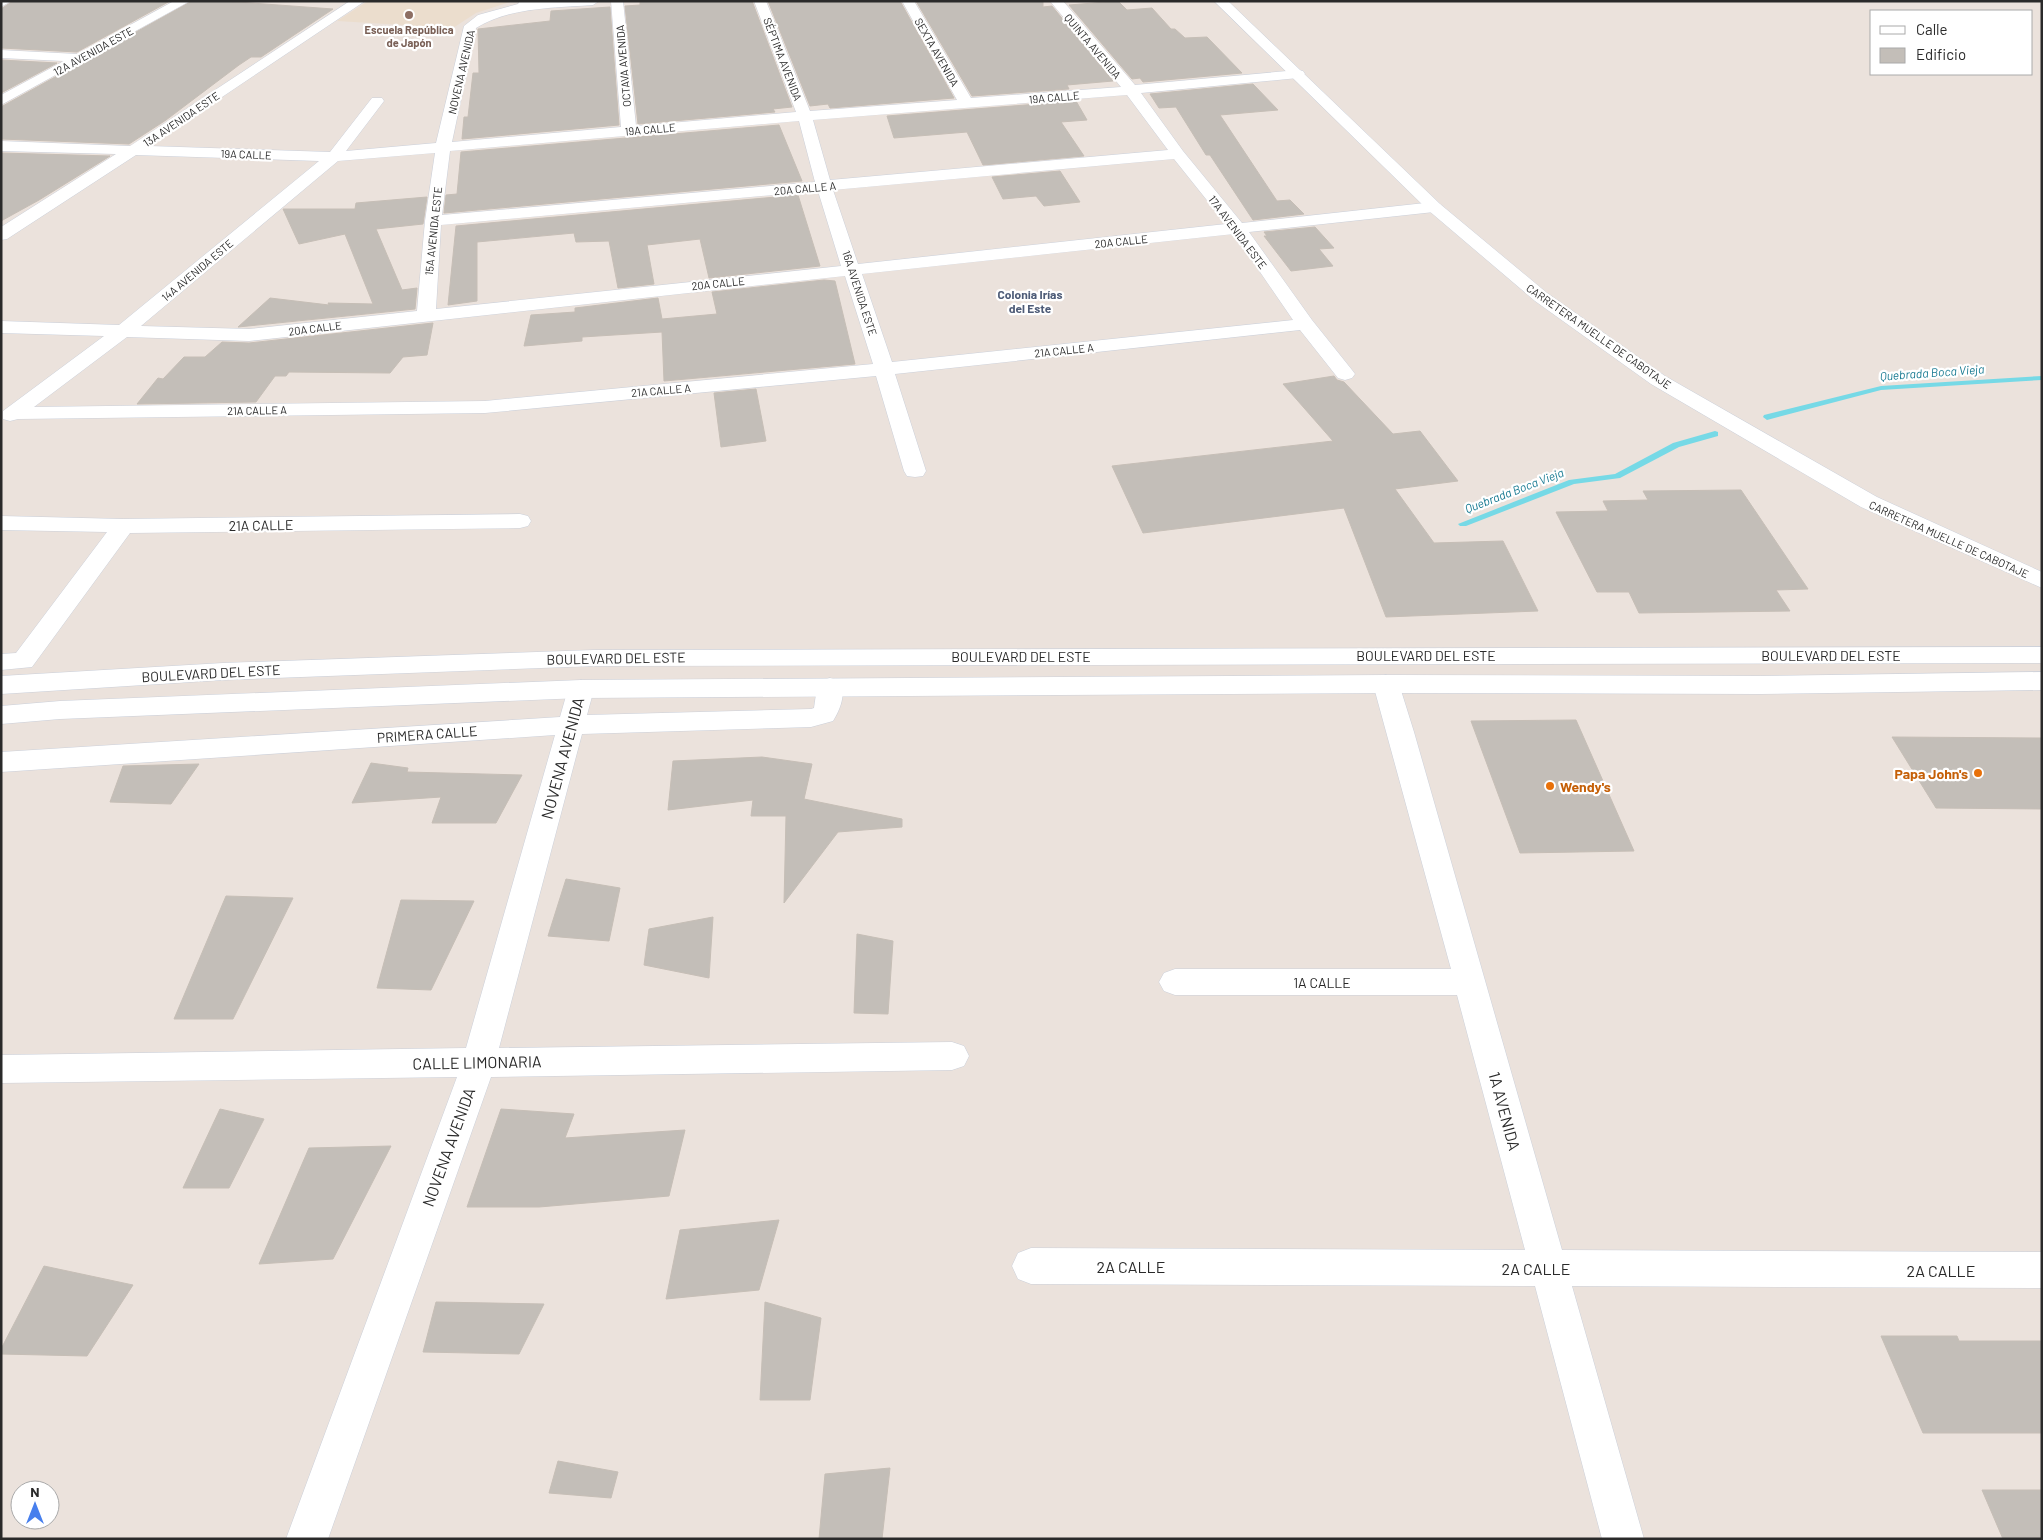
<svg xmlns="http://www.w3.org/2000/svg" width="2043" height="1540" viewBox="0 0 2043 1540" font-family="Barlow,sans-serif">
	<style>
		.education { fill: #ebddcd }
		.lines { fill: none; stroke-linecap: round; stroke-linejoin: round }
		.stream { fill: #76d9e6; fill-rule: evenodd }
		.building { fill: #c3beb8; stroke: #c6beb6 }
		.minor-casing { stroke: #cbd0da; stroke-width: 1 }
		.secondary-casing { stroke: #cbd0da; stroke-width: 1 }
		.minor { fill: #fff; fill-rule: evenodd }
		.secondary { fill: #fff; fill-rule: evenodd }
		.education-dot { fill: #8d6e63; stroke: #fff; stroke-width: 2 }
		.food-dot { fill: #e8710a; stroke: #fff; stroke-width: 2 }
		.labels { text-anchor: middle; dominant-baseline: central; stroke-width: 4.5; stroke-linejoin: round; paint-order: stroke }
		.far-education-label { font-size: 11px; font-weight: bold; fill: #785e54; stroke: #fff }
		.far-street-label { font-size: 11px; fill: #2a2a2a; stroke: #fff }
		.far-neighbourhood-label { font-size: 12px; font-weight: bold; fill: #4d5b77; stroke: #fff }
		.far-water-label { font-size: 12px; font-style: italic; fill: #167991; stroke: #fff }
		.street-label { font-size: 14px; fill: #2a2a2a; stroke: #fff }
		.food-label { font-size: 14px; font-weight: bold; fill: #c56008; stroke: #fff; text-anchor: end }
		.near-street-label { font-size: 16px; fill: #2a2a2a; stroke: #fff }
	</style>
	<rect width="100%" height="100%" fill="#ebe2dc"/>
	<!-- education -->
	<path class="education" d="M 368,1 L 513,1 L 476,13 L 453,28 L 337,21 Z"/>
	<g class="lines">
		<!-- stream -->
		<path class="stream" d="M 2042,376 L 2042,380 L 1881,390 L 1767,420 L 1763,417 L 1764,415 L 1881,386 Z
			M 1715,431 L 1718,432 L 1718,436 L 1679,447 L 1620,478 L 1574,484 L 1466,526 L 1460,526 L 1458,524 L 1569,480 L 1615,474 L 1673,443 Z"/>
	</g>
	<!-- building -->
	<path class="building" d="M 13,1 L 170,1 L 77,52 L 1,48 L 1,9 Z
		M 192,1 L 224,1 L 333,9 L 261,57 L 251,57 L 239,65 L 166,120 L 129,144 L 1,139 L 1,107 Z
		M 640,1 L 752,1 L 792,107 L 773,109 L 775,112 L 638,124 L 625,6 L 640,5 Z
		M 768,1 L 900,1 L 954,98 L 830,108 L 828,104 L 810,106 Z
		M 916,1 L 1043,1 L 1043,7 L 1052,6 L 1113,81 L 1067,85 L 1069,89 L 972,96 Z
		M 1118,1 L 1127,10 L 1152,8 L 1171,29 L 1175,29 L 1185,38 L 1207,37 L 1242,73 L 1143,82 L 1140,78 L 1132,79 L 1069,5 Z
		M 610,7 L 619,125 L 462,139 L 464,117 L 468,117 L 473,73 L 479,73 L 478,29 L 550,21 L 551,11 Z
		M 1,60 L 57,63 L 1,93 Z
		M 1253,84 L 1278,110 L 1220,115 L 1277,201 L 1290,200 L 1304,214 L 1253,220 L 1210,155 L 1206,155 L 1176,107 L 1159,108 L 1150,94 Z
		M 1076,101 L 1087,120 L 1061,122 L 1084,156 L 983,165 L 967,132 L 894,138 L 887,116 Z
		M 779,125 L 802,181 L 444,213 L 446,195 L 457,194 L 461,152 Z
		M 1,153 L 110,156 L 39,200 L 1,221 Z
		M 1060,171 L 1080,202 L 1044,206 L 1036,196 L 1003,199 L 992,177 Z
		M 798,195 L 820,266 L 709,278 L 700,239 L 647,245 L 654,284 L 618,288 L 609,241 L 576,242 L 574,233 L 477,242 L 477,301 L 448,305 L 456,226 Z
		M 427,197 L 423,224 L 376,229 L 402,290 L 417,288 L 415,309 L 238,327 L 270,298 L 329,305 L 328,303 L 373,304 L 345,234 L 299,244 L 283,209 L 355,209 L 356,203 Z
		M 1315,227 L 1334,248 L 1319,249 L 1333,266 L 1291,271 L 1264,236 L 1267,236 L 1264,232 Z
		M 824,280 L 835,281 L 855,364 L 664,381 L 662,332 L 582,337 L 582,341 L 524,346 L 531,315 L 575,312 L 575,308 L 658,298 L 662,319 L 717,314 L 712,292 Z
		M 433,323 L 427,355 L 403,357 L 390,373 L 289,372 L 286,376 L 275,376 L 256,402 L 137,404 L 158,378 L 163,379 L 184,357 L 205,357 L 222,342 L 249,343 Z
		M 1334,376 L 1337,380 L 1344,382 L 1393,434 L 1420,431 L 1458,481 L 1395,489 L 1434,543 L 1503,541 L 1538,611 L 1386,617 L 1344,508 L 1143,533 L 1112,466 L 1333,441 L 1283,384 Z
		M 756,389 L 766,441 L 721,447 L 714,393 Z
		M 1741,490 L 1808,589 L 1776,590 L 1790,611 L 1639,613 L 1629,592 L 1597,592 L 1556,512 L 1608,511 L 1603,501 L 1648,500 L 1643,491 Z
		M 1576,720 L 1634,851 L 1520,853 L 1471,721 Z
		M 1892,737 L 2042,738 L 2042,809 L 1936,808 Z
		M 762,757 L 812,764 L 804,799 L 902,819 L 902,827 L 838,832 L 784,903 L 786,816 L 751,816 L 753,800 L 668,810 L 673,761 Z
		M 371,763 L 408,768 L 407,772 L 522,775 L 496,823 L 432,823 L 441,797 L 352,803 Z
		M 199,764 L 171,804 L 110,802 L 123,766 Z
		M 566,879 L 620,888 L 609,941 L 548,936 Z
		M 226,896 L 293,898 L 233,1019 L 174,1019 Z
		M 401,900 L 474,901 L 431,990 L 377,988 Z
		M 713,917 L 709,978 L 644,965 L 649,929 Z
		M 857,934 L 893,941 L 888,1014 L 854,1013 Z
		M 220,1109 L 264,1119 L 229,1188 L 183,1188 Z
		M 501,1109 L 574,1114 L 565,1138 L 685,1130 L 669,1196 L 539,1207 L 467,1207 Z
		M 391,1146 L 333,1259 L 259,1264 L 309,1148 Z
		M 779,1220 L 759,1290 L 666,1299 L 680,1230 Z
		M 44,1266 L 133,1285 L 87,1356 L 1,1354 L 1,1349 Z
		M 436,1302 L 544,1304 L 519,1354 L 423,1352 Z
		M 765,1302 L 821,1318 L 810,1400 L 760,1400 Z
		M 1881,1336 L 1957,1336 L 1959,1341 L 2042,1341 L 2042,1433 L 1923,1433 Z
		M 558,1461 L 618,1472 L 611,1498 L 549,1493 Z
		M 890,1468 L 882,1539 L 819,1539 L 825,1474 Z
		M 1982,1490 L 2042,1490 L 2042,1539 L 2003,1539 Z"/>
	<g class="lines">
		<defs>
			<path id="minor" d="M 1,1 L 11,1 L 1,7 Z
				M 174,1 L 190,1 L 1,105 L 1,95 L 64,61 L 1,58 L 1,50 L 77,54 Z
				M 350,1 L 365,1 L 149,146 L 330,152 L 372,98 L 382,98 L 384,101 L 346,151 L 436,143 L 464,26 L 478,15 L 518,4 L 520,1 L 599,1 L 593,5 C 554,8 510,7 476,28 L 452,142 L 621,127 L 611,1 L 623,1 L 636,126 L 796,112 L 754,1 L 766,1 L 810,111 L 957,100 L 902,1 L 914,1 L 971,98 L 1121,87 L 1050,1 L 1063,1 L 1135,85 L 1298,70 L 1303,71 L 1305,74 L 1298,78 L 1141,93 L 1183,151 L 1242,223 L 1434,202 L 1440,204 L 1442,207 L 1440,210 L 1434,212 L 1249,232 L 1312,320 L 1352,370 L 1355,374 L 1352,378 L 1345,380 L 1338,378 L 1300,330 L 895,374 L 926,471 L 923,476 L 915,477 L 907,476 L 904,471 L 876,376 L 485,413 L 18,419 L 10,421 L 3,419 L 3,411 L 104,336 L 1,333 L 1,321 L 119,325 L 319,161 L 136,155 L 7,239 L 1,240 L 1,227 L 116,154 L 1,151 L 1,141 L 130,146 ZM 1127,95 L 1168,150 L 830,180 L 813,120 ZM 799,121 L 815,182 L 442,215 L 450,151 ZM 435,153 L 425,221 L 417,311 L 249,329 L 141,326 L 338,161 ZM 1174,159 L 1226,224 L 858,264 L 833,190 ZM 818,191 L 841,266 L 436,309 L 441,225 ZM 1234,234 L 1293,320 L 892,362 L 862,274 ZM 845,276 L 873,364 L 485,401 L 34,407 L 127,337 L 249,341 Z
				M 520,514 L 528,516 L 531,521 L 528,526 L 520,528 L 130,533 L 32,667 L 1,670 L 1,654 L 16,653 L 107,532 L 1,530 L 1,516 L 123,519 Z
				M 1386,675 L 1395,678 L 1399,684 L 1414,732 L 1562,1250 L 2042,1252 L 2042,1288 L 1572,1286 L 1644,1539 L 1602,1539 L 1535,1286 L 1031,1284 L 1018,1279 L 1012,1266 L 1018,1253 L 1031,1248 L 1525,1250 L 1457,995 L 1175,995 L 1164,991 L 1159,982 L 1164,973 L 1175,969 L 1451,969 L 1373,684 L 1377,678 Z
				M 830,678 L 839,681 C 847,693 840,710 833,721 L 811,727 L 582,734 L 499,1048 L 952,1042 L 964,1046 L 969,1056 L 964,1066 L 952,1070 L 491,1077 L 328,1539 L 286,1539 L 457,1077 L 1,1083 L 1,1055 L 466,1048 L 555,735 L 1,772 L 1,752 L 560,717 L 568,689 L 572,683 L 581,680 L 590,683 L 594,689 L 587,715 L 811,709 L 814,708 L 817,687 L 821,681 Z"/>
			<path id="secondary" d="M 1214,1 L 1228,1 L 1440,204 L 1547,293 L 1665,376 L 1877,497 L 2042,572 L 2042,588 L 1861,507 L 1651,384 L 1535,301 L 1428,210 Z
				M 2042,647 L 2042,663 L 594,666 L 223,680 L 1,694 L 1,676 L 223,663 L 594,650 Z
				M 2042,672 L 2042,690 L 1760,694 L 1386,693 L 581,698 L 60,719 L 1,724 L 1,706 L 60,701 L 581,680 L 1386,675 L 1760,676 Z"/>
		</defs>
		<!-- minor casing -->
		<use href="#minor" class="minor-casing"/>
		<!-- secondary casing -->
		<use href="#secondary" class="secondary-casing"/>
		<!-- minor -->
		<use href="#minor" class="minor"/>
		<!-- secondary -->
		<use href="#secondary" class="secondary"/>
	</g>
	<!-- markers -->
	<circle class="education-dot" cx="409" cy="15" r="5"/>
	<g class="food-dot">
		<circle cx="1978" cy="773" r="5"/>
		<circle cx="1550" cy="786" r="5"/>
	</g>
	<g class="labels">
		<!-- far-education labels -->
		<g class="far-education-label">
			<text x="409" y="29">Escuela República<tspan x="409" dy="13">de Japón</tspan></text>
		</g>
		<!-- far-street labels -->
		<g class="far-street-label">
			<text transform="translate(1093 46) rotate(50)">QUINTA AVENIDA</text>
			<text transform="translate(93 51) rotate(-29)">12A AVENIDA ESTE</text>
			<text transform="translate(937 52) rotate(60)">SEXTA AVENIDA</text>
			<text transform="translate(783 59) rotate(69)">SÉPTIMA AVENIDA</text>
			<text transform="translate(623 66) rotate(-95)">OCTAVA AVENIDA</text>
			<text transform="translate(461 72) rotate(-77)">NOVENA AVENIDA</text>
			<text transform="translate(1054 97) rotate(-5)">19A CALLE</text>
			<text transform="translate(181 119) rotate(-34)">13A AVENIDA ESTE</text>
			<text transform="translate(650 129) rotate(-5)">19A CALLE</text>
			<text transform="translate(246 154) rotate(2)">19A CALLE</text>
			<text transform="translate(805 188) rotate(-5)">20A CALLE A</text>
			<text transform="translate(433 231) rotate(-84)">15A AVENIDA ESTE</text>
			<text transform="translate(1238 232) rotate(53)">17A AVENIDA ESTE</text>
			<text transform="translate(1121 241) rotate(-6)">20A CALLE</text>
			<text transform="translate(197 270) rotate(-40)">14A AVENIDA ESTE</text>
			<text transform="translate(718 283) rotate(-6)">20A CALLE</text>
			<text transform="translate(860 293) rotate(72)">16A AVENIDA ESTE</text>
			<text transform="translate(315 328) rotate(-7)">20A CALLE</text>
			<text transform="translate(1599 336) rotate(35)">CARRETERA MUELLE DE CABOTAJE</text>
			<text transform="translate(1064 350) rotate(-6)">21A CALLE A</text>
			<text transform="translate(661 390) rotate(-5)">21A CALLE A</text>
			<text transform="translate(257 410) rotate(-1)">21A CALLE A</text>
			<text transform="translate(1949 539) rotate(24)">CARRETERA MUELLE DE CABOTAJE</text>
		</g>
		<!-- far-neighbourhood labels -->
		<g class="far-neighbourhood-label">
			<text x="1030" y="294">Colonia Irías<tspan x="1030" dy="14">del Este</tspan></text>
		</g>
		<!-- far-water labels -->
		<g class="far-water-label">
			<text transform="translate(1932 372) rotate(-4)">Quebrada Boca Vieja</text>
			<text transform="translate(1514 490) rotate(-21)">Quebrada Boca Vieja</text>
		</g>
		<!-- street labels -->
		<g class="street-label">
			<text transform="translate(261 525) rotate(-1)">21A CALLE</text>
			<text x="1426" y="655">BOULEVARD DEL ESTE</text>
			<text x="1831" y="655">BOULEVARD DEL ESTE</text>
			<text x="1021" y="656">BOULEVARD DEL ESTE</text>
			<text transform="translate(616 658) rotate(-1)">BOULEVARD DEL ESTE</text>
			<text transform="translate(211 673) rotate(-3)">BOULEVARD DEL ESTE</text>
			<text transform="translate(427 734) rotate(-4)">PRIMERA CALLE</text>
			<text x="1322" y="982">1A CALLE</text>
		</g>
		<!-- food labels -->
		<g class="food-label">
			<text x="1968" y="773">Papa John's</text>
			<text x="1560" y="786" text-anchor="start">Wendy's</text>
		</g>
		<!-- near-street labels -->
		<g class="near-street-label">
			<text transform="translate(562 758) rotate(-75)">NOVENA AVENIDA</text>
			<text transform="translate(477 1062) rotate(-1)">CALLE LIMONARIA</text>
			<text transform="translate(1505 1111) rotate(75)">1A AVENIDA</text>
			<text transform="translate(448 1147) rotate(-70)">NOVENA AVENIDA</text>
			<text x="1131" y="1266">2A CALLE</text>
			<text x="1536" y="1268">2A CALLE</text>
			<text x="1941" y="1270">2A CALLE</text>
		</g>
	</g>
	<!-- border -->
	<rect width="2043" height="1540" fill="none" stroke="#2a2a2a" stroke-width="5"/>
	<!-- legend -->
	<rect x="1870" y="10" width="162" height="65" fill="#ffffff" stroke="#aaaaaa"/>
	<rect x="1880" y="26" width="25" height="8" fill="#ffffff" stroke="#aaaaaa"/>
	<text x="1916" y="35" font-size="15" fill="#2a2a2a">Calle</text>
	<rect x="1880" y="48" width="25" height="15" fill="#c3beb8" stroke="#aaaaaa"/>
	<text x="1916" y="60" font-size="15" fill="#2a2a2a">Edificio</text>
	<!-- north arrow -->
	<g transform="translate(35 1505)"><circle r="24" fill="#ffffff" stroke="#aaaaaa"/>
	<path d="M0-4L9 19L0 12L-9 19Z" fill="#477fed"/>
	<text y="-8" font-size="14" font-weight="bold" text-anchor="middle" fill="#2a2a2a">N</text>
	</g>
</svg>
